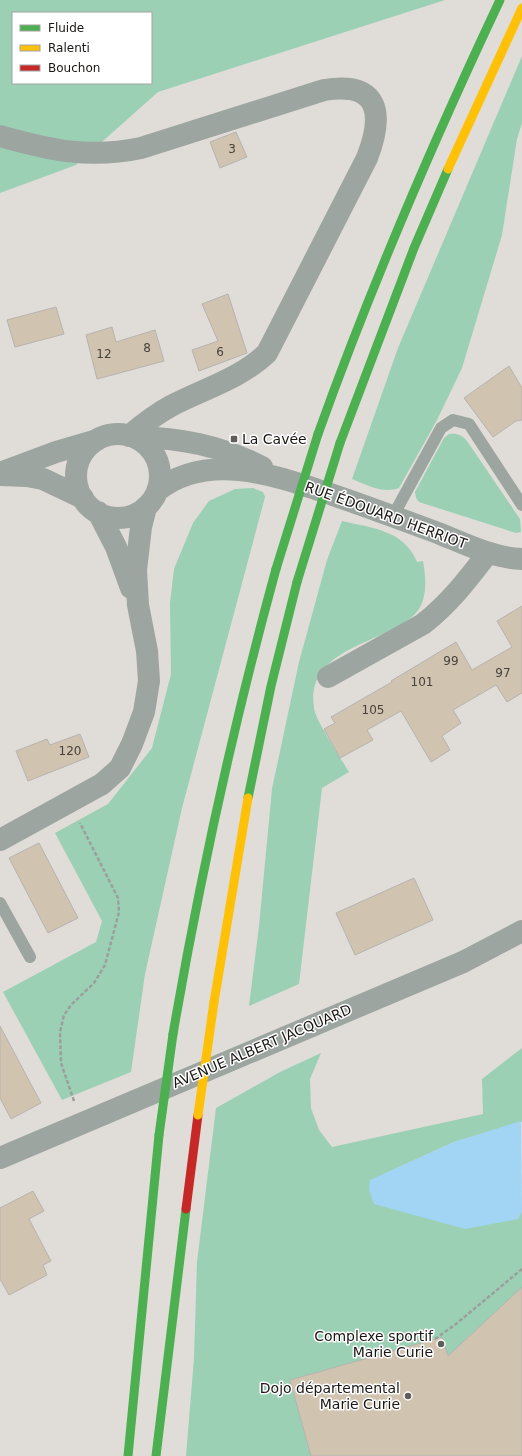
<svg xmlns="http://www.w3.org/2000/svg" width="522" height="1456" viewBox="0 0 522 1456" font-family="'DejaVu Sans',sans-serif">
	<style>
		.green { fill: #9bd0b5; fill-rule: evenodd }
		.water { fill: #a2d4f3 }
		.building { fill: #d0c4b1; stroke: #b6b3b0 }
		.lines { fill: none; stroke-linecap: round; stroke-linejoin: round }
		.path { stroke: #9aa09c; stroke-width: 2.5; stroke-dasharray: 4 2; stroke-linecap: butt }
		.lane { stroke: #9da5a0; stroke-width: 12 }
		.street { stroke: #9da5a0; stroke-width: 22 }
		.fast { stroke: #4caf50; stroke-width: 9 }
		.slow { stroke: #ffc107; stroke-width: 9 }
		.jam { stroke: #c62828; stroke-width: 9 }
		.fast-bridge { stroke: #4caf50; stroke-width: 9 }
		.slow-bridge { stroke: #ffc107; stroke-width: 9 }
		.poi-dot { fill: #5f5c59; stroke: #fff; stroke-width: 1.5 }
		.labels { text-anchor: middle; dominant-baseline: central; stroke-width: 3; stroke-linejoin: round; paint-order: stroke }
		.number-label { font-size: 12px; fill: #47423b }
		.poi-label { font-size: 14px; fill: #191714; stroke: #fff; text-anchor: end }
		.street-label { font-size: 14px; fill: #191714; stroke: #fff }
	</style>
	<rect width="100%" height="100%" fill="#e0dcd8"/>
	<!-- green -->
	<path class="green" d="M 0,0 L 445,0 L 158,92 L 76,165 L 0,193 ZM 13,13 L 151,13 L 151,83 L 13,83 Z
		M 522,56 L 522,123 L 517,139 L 502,235 L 462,368 L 437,420 L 399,488 C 383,494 367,485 352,479 L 398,348 Z
		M 449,434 C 457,433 462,435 467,441 L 520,519 L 521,532 L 516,533 L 419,502 L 416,498 L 415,492 L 444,438 Z
		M 253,488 L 263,492 L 265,497 L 182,808 L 145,974 L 131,1072 L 62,1100 L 3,992 L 96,942 L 102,921 L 55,833 L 108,804 L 152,748 L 171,674 L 170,603 L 174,569 L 193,523 L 209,501 L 235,489 Z
		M 342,521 C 372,528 404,530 417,562 L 423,561 C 426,577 428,601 415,614 C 383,645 305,647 314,708 C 315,720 342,760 349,772 L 322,788 L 299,984 L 249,1006 L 259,926 L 272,789 L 299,662 L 327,560 Z
		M 522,1048 L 522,1122 L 454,1142 L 371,1180 L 518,1219 L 522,1211 L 522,1456 L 186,1456 L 194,1358 L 197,1262 L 216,1108 L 280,1072 L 321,1053 L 310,1079 L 311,1108 L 319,1130 L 332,1147 L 483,1114 L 482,1079 Z"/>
	<!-- water -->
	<path class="water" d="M 521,1121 L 522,1211 L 518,1219 L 465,1229 L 374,1204 L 369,1190 L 370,1180 L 454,1142 Z"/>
	<!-- building -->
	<path class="building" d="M 236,132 L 247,157 L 220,168 L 210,142 Z
		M 228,294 L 247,353 L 199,371 L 192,350 L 218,341 L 202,304 Z
		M 56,307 L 64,334 L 15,347 L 7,320 Z
		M 112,327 L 116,342 L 155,330 L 164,361 L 97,379 L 86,335 Z
		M 509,366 L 522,388 L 522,420 L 516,421 L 493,437 L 464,398 Z
		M 522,606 L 522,693 L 507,702 L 496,685 L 453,710 L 461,723 L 442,736 L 450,750 L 431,762 L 401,711 L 367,730 L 373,740 L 340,758 L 324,729 L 335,723 L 331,717 L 392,682 L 391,681 L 456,642 L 472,670 L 512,647 L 497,621 Z
		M 80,734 L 89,757 L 28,781 L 16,751 L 47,739 L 50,745 Z
		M 39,843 L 78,918 L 48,933 L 9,858 Z
		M 414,878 L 433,920 L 355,955 L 336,913 Z
		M 0,1026 L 41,1103 L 11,1119 L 0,1098 Z
		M 33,1191 L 44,1211 L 29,1219 L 51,1261 L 43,1265 L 47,1275 L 9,1295 L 0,1279 L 0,1208 Z
		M 522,1287 L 522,1456 L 311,1456 L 290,1380 L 442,1337 L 448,1356 Z"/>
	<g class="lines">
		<!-- path -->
		<path class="path" d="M 74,1101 L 61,1063 L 60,1032 L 64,1015 L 71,1005 L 94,983 L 105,965 L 119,912 L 118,898 L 80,823
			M 435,1339 L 456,1324 L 522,1269"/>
		<!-- lane -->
		<path class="lane" d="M 393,516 L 441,428 L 453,420 L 469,424 L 522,505
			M 0,903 L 30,957"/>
		<!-- street -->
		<path class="street" d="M 0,136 C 50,150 89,159 141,148 L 324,90 C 380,81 384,114 367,158 L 267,353 C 240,379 203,389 171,406 C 156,414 142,425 129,436
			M76 476a42 42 0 1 1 84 0a42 42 0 1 1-84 0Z
			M 134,437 C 181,438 219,445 262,467
			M 0,473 L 56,452 L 97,440
			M 1,475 L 27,476 L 43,479 L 83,498
			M 157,491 C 208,450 277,476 333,495 C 368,507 403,520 438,533 C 465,544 493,558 522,559
			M 98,512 L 116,547 L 131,588
			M 328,677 L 423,624 C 449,604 468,579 488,553
			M 0,840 L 102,784 L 120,768 L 132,744 L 144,712 L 149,681 L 147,651 L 138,605 L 136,570 L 141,527 L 146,507
			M 0,1158 L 463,962 L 522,931"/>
		<!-- fast -->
		<path class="fast" d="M 318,434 C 371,286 433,142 500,0
			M 340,443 L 414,248 L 448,169
			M 248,798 L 271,686 L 297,582
			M 173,1034 C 200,877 234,722 276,569
			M 128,1456 L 159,1135
			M 156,1456 L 186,1209"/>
		<!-- slow -->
		<path class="slow" d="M 448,169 L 522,8
			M 214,1002 L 248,798"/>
		<!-- jam -->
		<path class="jam" d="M 186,1209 L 198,1115"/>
		<!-- fast-bridge -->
		<path class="fast-bridge" d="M 276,569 L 318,434
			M 297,582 L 340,443
			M 159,1135 L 173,1034"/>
		<!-- slow-bridge -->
		<path class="slow-bridge" d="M 198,1115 L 214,1002"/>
	</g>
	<!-- markers -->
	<g class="poi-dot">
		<rect x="230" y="435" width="8" height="8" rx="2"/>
		<circle cx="441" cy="1344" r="4"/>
		<circle cx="408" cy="1396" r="4"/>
	</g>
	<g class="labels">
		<!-- number labels -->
		<g class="number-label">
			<text x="232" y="149">3</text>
			<text x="147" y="348">8</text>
			<text x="220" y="352">6</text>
			<text x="104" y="354">12</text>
			<text x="451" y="661">99</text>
			<text x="503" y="673">97</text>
			<text x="422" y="682">101</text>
			<text x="373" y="710">105</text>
			<text x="70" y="751">120</text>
		</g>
		<!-- poi labels -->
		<g class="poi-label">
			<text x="242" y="439" text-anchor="start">La Cavée</text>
			<text x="433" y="1336">Complexe sportif<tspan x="433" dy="16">Marie Curie</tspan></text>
			<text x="400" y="1388">Dojo départemental<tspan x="400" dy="16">Marie Curie</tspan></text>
		</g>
		<!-- street labels -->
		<g class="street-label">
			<text transform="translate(386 515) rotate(20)">RUE ÉDOUARD HERRIOT</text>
			<text transform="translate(262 1046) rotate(-23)">AVENUE ALBERT JACQUARD</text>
		</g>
	</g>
	<!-- legend -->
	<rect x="12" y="12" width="140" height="72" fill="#ffffff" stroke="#a3a2a1"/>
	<rect x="20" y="25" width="20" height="6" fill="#4caf50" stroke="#a3a2a1"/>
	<text x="48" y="32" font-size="12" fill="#191714">Fluide</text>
	<rect x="20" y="45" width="20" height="6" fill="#ffc107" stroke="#a3a2a1"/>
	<text x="48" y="52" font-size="12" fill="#191714">Ralenti</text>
	<rect x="20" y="65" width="20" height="6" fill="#c62828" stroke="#a3a2a1"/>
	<text x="48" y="72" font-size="12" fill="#191714">Bouchon</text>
</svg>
